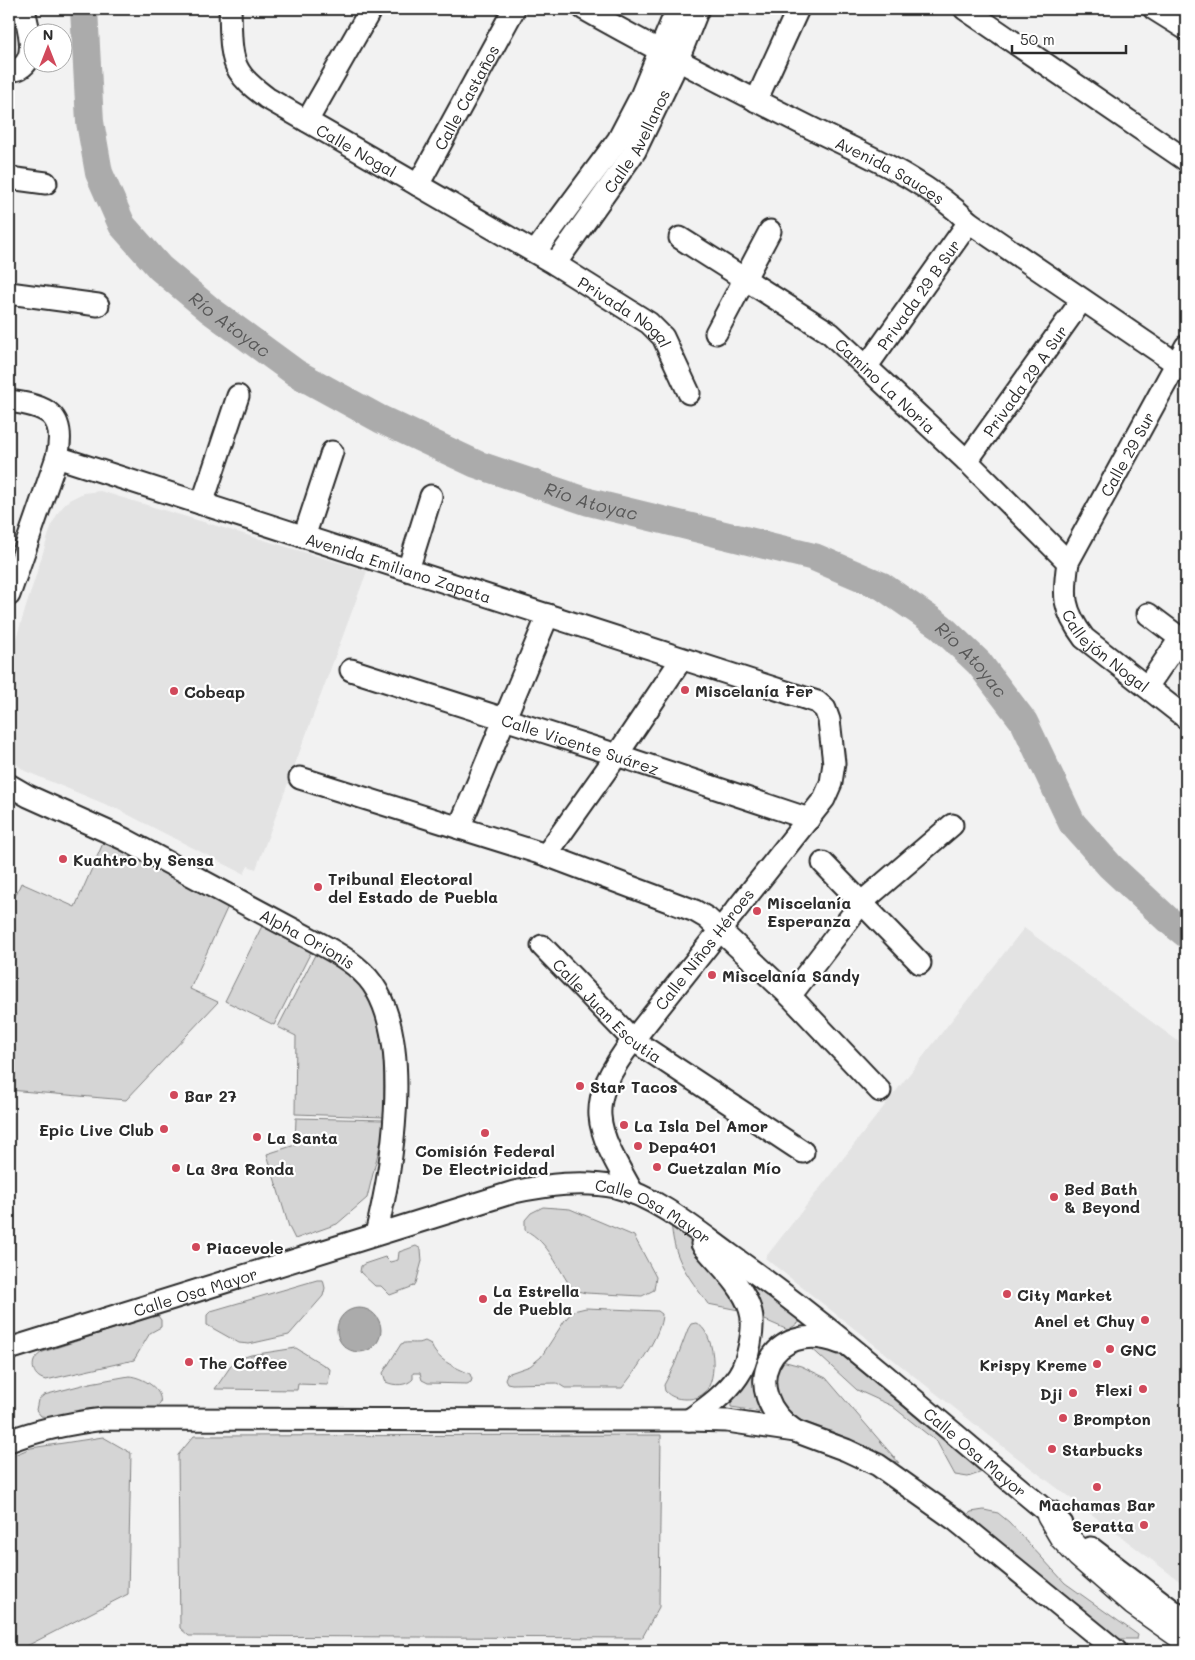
<svg xmlns="http://www.w3.org/2000/svg" width="1195" height="1660" viewBox="0 0 1195 1660" font-family="Mali,sans-serif">
	<style>
		.built { fill: #e3e3e3 }
		.green { fill: #d5d5d5; stroke: #808080 }
		.water { fill: #ababab; stroke: #787878 }
		.lines { fill: none; stroke-linecap: round; stroke-linejoin: round }
		.river { stroke: #ababab; stroke-width: 28 }
		.minor-casing { stroke: #2b2b2b; stroke-width: 25 }
		.major-casing { stroke: #2b2b2b; stroke-width: 31 }
		.minor { stroke: #fff; stroke-width: 21 }
		.major { stroke: #fff; stroke-width: 28 }
		.poi-dot { fill: #d1495b; stroke: #fff; stroke-width: 2 }
		.labels { text-anchor: middle; dominant-baseline: central; stroke-width: 4.5; stroke-linejoin: round; paint-order: stroke }
		.street-label { font-size: 16px; fill: #2b2b2b; stroke: #fff }
		.poi-label { font-size: 16px; font-weight: bold; fill: #2b2b2b; stroke: #fff; text-anchor: start }
		.water-label { font-size: 18px; font-style: italic; fill: #585858; stroke: #fff }
	</style>
	<rect width="100%" height="100%" fill="#f2f2f2"/>
	<filter id="ink" filterUnits="userSpaceOnUse"><feTurbulence type="fractalNoise" baseFrequency=".02" numOctaves="2"/><feDisplacementMap in="SourceGraphic" scale="10" xChannelSelector="R" yChannelSelector="G"/><feConvolveMatrix kernelMatrix="1 2 1 2 8 2 1 2 1" color-interpolation-filters="sRGB"/></filter>
	<g filter="url(#ink)">
		<!-- built -->
		<path class="built" d="M 100,491 L 367,571 L 256,869 L 248,866 L 244,874 L 117,809 L 25,771 L 9,758 L 9,661 L 52,524 L 59,511 L 69,500 L 83,493 Z
			M 1024,928 L 1186,1047 L 1186,1586 L 1015,1456 L 765,1258 Z"/>
		<!-- green -->
		<path class="green" d="M 104,841 L 229,904 L 190,989 L 218,1002 L 126,1100 L 9,1090 L 9,910 L 21,883 L 75,907 Z
			M 263,924 L 312,950 L 274,1025 L 225,1001 Z
			M 316,953 L 343,967 L 360,984 L 372,1002 L 383,1039 L 384,1117 L 295,1114 L 296,1036 L 278,1027 Z
			M 296,1118 L 384,1120 L 384,1129 L 367,1198 L 337,1224 L 295,1239 L 289,1227 L 267,1154 L 295,1145 Z
			M 543,1207 L 570,1209 L 634,1236 L 656,1277 L 654,1290 L 642,1296 L 586,1293 L 573,1290 C 558,1269 549,1242 525,1230 L 525,1220 L 531,1213 Z
			M 671,1219 L 711,1247 L 800,1322 L 788,1330 L 744,1311 L 708,1304 C 686,1273 673,1259 671,1219 Z
			M 416,1246 L 421,1249 L 422,1261 L 416,1283 L 414,1286 L 390,1295 L 381,1286 L 375,1286 L 360,1272 L 361,1266 L 364,1264 L 385,1257 L 390,1262 L 398,1260 L 399,1252 Z
			M 317,1280 L 323,1280 L 325,1288 L 323,1296 L 289,1335 L 249,1344 L 239,1343 L 207,1325 L 207,1315 L 211,1311 Z
			M 586,1308 L 658,1311 L 662,1314 C 662,1334 635,1372 622,1388 L 565,1388 L 557,1383 L 512,1384 L 507,1383 L 505,1379 L 507,1374 L 530,1366 L 541,1357 L 565,1320 L 573,1311 Z
			M 153,1316 L 158,1316 L 161,1320 L 161,1327 L 150,1333 L 134,1360 L 46,1380 C 31,1377 28,1359 43,1352 Z
			M 696,1323 C 715,1331 719,1380 704,1393 C 698,1398 693,1399 686,1399 C 677,1399 671,1397 665,1391 L 664,1385 L 674,1366 L 688,1329 L 691,1324 Z
			M 425,1341 L 431,1344 C 436,1360 455,1367 470,1374 L 472,1379 L 471,1382 L 467,1384 L 428,1383 L 422,1380 L 420,1373 L 413,1373 L 413,1379 C 407,1386 394,1386 386,1382 L 383,1373 L 401,1344 C 408,1341 417,1345 425,1341 Z
			M 807,1344 L 832,1345 L 988,1470 L 968,1477 L 955,1475 L 937,1442 L 892,1406 L 857,1390 Z
			M 296,1348 L 330,1369 L 328,1385 L 298,1384 L 297,1390 L 215,1389 L 235,1360 L 251,1355 Z
			M 746,1359 L 763,1361 L 758,1396 L 763,1412 L 731,1407 L 730,1365 Z
			M 782,1361 L 801,1366 L 826,1378 L 899,1463 L 831,1431 L 781,1414 L 774,1397 L 777,1363 Z
			M 129,1376 C 142,1377 164,1389 160,1404 L 154,1408 L 93,1409 L 49,1417 L 41,1416 L 36,1410 L 38,1400 L 44,1395 L 90,1383 Z
			M 661,1435 L 659,1607 L 642,1638 L 189,1636 L 180,1628 L 178,1455 L 194,1436 Z
			M 103,1437 L 131,1453 L 128,1594 L 17,1651 L 9,1651 L 9,1457 L 31,1448 Z
			M 984,1510 L 998,1513 L 1009,1522 L 1065,1583 L 1138,1635 L 1137,1639 L 1119,1639 L 966,1516 L 971,1512 Z"/>
		<!-- water -->
		<path class="water" d="M337 1330a22 22 0 1 1 44 0a22 22 0 1 1-44 0Z"/>
		<g class="lines">
			<!-- river -->
			<path class="river" id="s1" d="M 84,9 L 90,122 L 99,173 L 122,225 L 160,268 L 210,310 L 296,373 L 380,419 L 476,464 L 589,502 L 814,557 L 882,586 L 940,626 L 979,663 L 1024,722 L 1072,823 L 1110,866 L 1167,919 L 1186,934"/>
			<defs>
				<g id="minor">
					<path id="s2" d="M 230,9 C 231,26 229,56 239,71 C 246,83 257,90 267,98 L 555,264 L 649,323 L 663,337 L 689,393"/>
					<path id="s3" d="M 584,9 C 656,50 729,87 803,124 C 860,153 923,177 969,222 L 1186,370"/>
					<path d="M 965,9 L 1186,160"/>
					<path d="M 1154,9 L 1186,29"/>
					<path d="M 9,71 C 12,70 18,70 20,68 C 39,57 27,25 24,9"/>
					<path d="M 756,101 L 798,9"/>
					<path d="M 307,121 L 371,9"/>
					<path d="M 9,178 L 46,183"/>
					<path id="s4" d="M 418,185 L 514,9"/>
					<path id="s5" d="M 680,238 L 830,333 L 967,461 L 1068,562"/>
					<path d="M 535,252 L 618,140 L 641,96 L 677,9"/>
					<path id="s6" d="M 555,264 L 635,151 L 672,74 L 698,9"/>
					<path d="M 9,293 L 98,305"/>
					<path d="M 716,333 L 770,231"/>
					<path id="s7" d="M 1186,346 L 1068,562 C 1063,596 1063,610 1084,638 L 1186,718"/>
					<path id="s8" d="M 867,366 L 969,222"/>
					<path d="M 9,401 C 47,406 67,414 57,457 L 9,595"/>
					<path id="s9" d="M 57,457 L 817,702 L 825,709 L 829,720 L 834,763 L 831,783 L 824,799 L 633,1040 C 583,1106 595,1126 633,1193"/>
					<path id="s10" d="M 967,461 L 1082,300"/>
					<path d="M 202,504 L 238,396"/>
					<path d="M 304,537 L 332,452"/>
					<path d="M 408,570 L 431,496"/>
					<path id="s11" d="M 351,670 L 617,755 L 809,819"/>
					<path d="M 1147,687 L 1175,646 L 1177,640 L 1176,635 L 1148,614"/>
					<path d="M 300,778 L 546,855 L 695,911 L 707,918 L 790,996 L 880,1091"/>
					<path id="s12" d="M 9,785 L 28,796 L 124,839 L 326,947 C 346,958 366,971 377,991 C 411,1052 392,1169 376,1234"/>
					<path d="M 459,828 L 548,615"/>
					<path d="M 546,855 L 617,755 L 681,660"/>
					<path d="M 823,863 L 920,963"/>
					<path id="s13" d="M 542,946 L 633,1040 L 803,1152"/>
					<path d="M 790,996 L 862,902 L 952,825"/>
					<path id="s14" d="M 9,1349 L 514,1192 C 547,1185 582,1180 616,1187 C 656,1197 696,1230 729,1254 C 846,1337 951,1433 1062,1524"/>
					<path d="M 689,1420 C 706,1408 726,1394 738,1376 C 748,1362 756,1326 750,1309 C 742,1284 718,1264 702,1244"/>
					<path d="M 795,1431 C 736,1392 770,1316 840,1343"/>
					<path d="M 9,1441 C 40,1429 71,1423 104,1419 L 689,1420 L 727,1421 L 795,1431 L 846,1450 L 878,1465 L 957,1521 L 1116,1651"/>
					<path d="M 1091,1548 L 1186,1621"/>
				</g>
				<path id="major" d="M 1051,1515 L 1064,1537 L 1080,1554 L 1135,1602 L 1186,1638"/>
			</defs>
			<!-- minor casing -->
			<use href="#minor" class="minor-casing"/>
			<!-- major casing -->
			<use href="#major" class="major-casing"/>
			<!-- minor -->
			<use href="#minor" class="minor"/>
			<!-- major -->
			<use href="#major" class="major"/>
		</g>
	</g>
	<!-- markers -->
	<g class="poi-dot">
		<circle cx="685" cy="690" r="5"/>
		<circle cx="174" cy="691" r="5"/>
		<circle cx="63" cy="859" r="5"/>
		<circle cx="318" cy="887" r="5"/>
		<circle cx="757" cy="911" r="5"/>
		<circle cx="712" cy="975" r="5"/>
		<circle cx="580" cy="1086" r="5"/>
		<circle cx="174" cy="1095" r="5"/>
		<circle cx="624" cy="1125" r="5"/>
		<circle cx="164" cy="1129" r="5"/>
		<circle cx="485" cy="1133" r="5"/>
		<circle cx="257" cy="1137" r="5"/>
		<circle cx="638" cy="1146" r="5"/>
		<circle cx="657" cy="1167" r="5"/>
		<circle cx="176" cy="1168" r="5"/>
		<circle cx="1054" cy="1197" r="5"/>
		<circle cx="196" cy="1247" r="5"/>
		<circle cx="1007" cy="1294" r="5"/>
		<circle cx="483" cy="1299" r="5"/>
		<circle cx="1145" cy="1320" r="5"/>
		<circle cx="1110" cy="1349" r="5"/>
		<circle cx="189" cy="1362" r="5"/>
		<circle cx="1097" cy="1364" r="5"/>
		<circle cx="1143" cy="1389" r="5"/>
		<circle cx="1073" cy="1393" r="5"/>
		<circle cx="1063" cy="1418" r="5"/>
		<circle cx="1052" cy="1449" r="5"/>
		<circle cx="1097" cy="1487" r="5"/>
		<circle cx="1144" cy="1525" r="5"/>
	</g>
	<g class="labels">
		<!-- street labels -->
		<g class="street-label">
			<text stroke="none"><textPath href="#s4" startOffset="100">Calle Castaños</textPath></text>
			<text stroke="none"><textPath href="#s6" startOffset="148">Calle Avellanos</textPath></text>
			<text stroke="none"><textPath href="#s2" startOffset="206">Calle Nogal</textPath></text>
			<text stroke="none"><textPath href="#s3" startOffset="346">Avenida Sauces</textPath></text>
			<text stroke="none"><textPath href="#s8" startOffset="88">Privada 29 B Sur</textPath></text>
			<text stroke="none"><textPath href="#s2" startOffset="520">Privada Nogal</textPath></text>
			<text stroke="none"><textPath href="#s10" startOffset="99">Privada 29 A Sur</textPath></text>
			<text stroke="none"><textPath href="#s5" startOffset="254">Camino La Noria</textPath></text>
			<text transform="translate(1127 454) rotate(-61)">Calle 29 Sur</text>
			<text stroke="none"><textPath href="#s9" startOffset="359">Avenida Emiliano Zapata</textPath></text>
			<text stroke="none"><textPath href="#s7" startOffset="351">Callejón Nogal</textPath></text>
			<text stroke="none"><textPath href="#s11" startOffset="241">Calle Vicente Suárez</textPath></text>
			<text stroke="none"><textPath href="#s12" startOffset="336">Alpha Orionis</textPath></text>
			<text transform="translate(704 949) rotate(-52)">Calle Niños Héroes</text>
			<text stroke="none"><textPath href="#s13" startOffset="92">Calle Juan Escutia</textPath></text>
			<text stroke="none"><textPath href="#s14" startOffset="675">Calle Osa Mayor</textPath></text>
			<text stroke="none"><textPath href="#s14" startOffset="195">Calle Osa Mayor</textPath></text>
			<text stroke="none"><textPath href="#s14" startOffset="1080">Calle Osa Mayor</textPath></text>
		</g>
		<!-- poi labels -->
		<g class="poi-label">
			<text x="695" y="690">Miscelanía Fer</text>
			<text x="184" y="691">Cobeap</text>
			<text x="73" y="859">Kuahtro by Sensa</text>
			<text x="328" y="878">Tribunal Electoral<tspan x="328" dy="18">del Estado de Puebla</tspan></text>
			<text x="767" y="902">Miscelanía<tspan x="767" dy="18">Esperanza</tspan></text>
			<text x="722" y="975">Miscelanía Sandy</text>
			<text x="590" y="1086">Star Tacos</text>
			<text x="184" y="1095">Bar 27</text>
			<text x="634" y="1125">La Isla Del Amor</text>
			<text x="154" y="1129" text-anchor="end">Epic Live Club</text>
			<text x="267" y="1137">La Santa</text>
			<text x="648" y="1146">Depa401</text>
			<text x="485" y="1150" text-anchor="middle">Comisión Federal<tspan x="485" dy="18">De Electricidad</tspan></text>
			<text x="667" y="1167">Cuetzalan Mío</text>
			<text x="186" y="1168">La 3ra Ronda</text>
			<text x="1064" y="1188">Bed Bath<tspan x="1064" dy="18">&amp; Beyond</tspan></text>
			<text x="206" y="1247">Piacevole</text>
			<text x="493" y="1290">La Estrella<tspan x="493" dy="18">de Puebla</tspan></text>
			<text x="1017" y="1294">City Market</text>
			<text x="1135" y="1320" text-anchor="end">Anel et Chuy</text>
			<text x="1120" y="1349">GNC</text>
			<text x="199" y="1362">The Coffee</text>
			<text x="1087" y="1364" text-anchor="end">Krispy Kreme</text>
			<text x="1133" y="1389" text-anchor="end">Flexi</text>
			<text x="1063" y="1393" text-anchor="end">Dji</text>
			<text x="1073" y="1418">Brompton</text>
			<text x="1062" y="1449">Starbucks</text>
			<text x="1097" y="1504" text-anchor="middle">Machamas Bar</text>
			<text x="1134" y="1525" text-anchor="end">Seratta</text>
		</g>
		<!-- water labels -->
		<g class="water-label">
			<text stroke="none"><textPath href="#s1" startOffset="369">Río Atoyac</textPath></text>
			<text stroke="none"><textPath href="#s1" startOffset="774">Río Atoyac</textPath></text>
			<text stroke="none"><textPath href="#s1" startOffset="1194">Río Atoyac</textPath></text>
		</g>
	</g>
	<!-- margin -->
	<rect width="1195" height="1660" fill="none" stroke="#fff" stroke-width="30"/>
	<rect x="15" y="15" width="1165" height="1630" fill="none" stroke="#2b2b2b" stroke-width="2" filter="url(#ink)"/>
	<!-- north arrow -->
	<g transform="translate(48 48)"><circle r="24" fill="#ffffff" stroke="#aaaaaa"/>
	<path d="M0-4L9 19L0 12L-9 19Z" fill="#d1495b"/>
	<text y="-8" font-size="14" font-weight="bold" text-anchor="middle" fill="#2b2b2b">N</text>
	</g>
	<!-- scale -->
	<path d="M1012 45v8h114v-8" fill="none" stroke="#2b2b2b" stroke-width="2.5"/>
	<text x="1020" y="45" font-size="15" fill="#2b2b2b" stroke="#ffffff" stroke-width="4" paint-order="stroke">50 m</text>
</svg>
